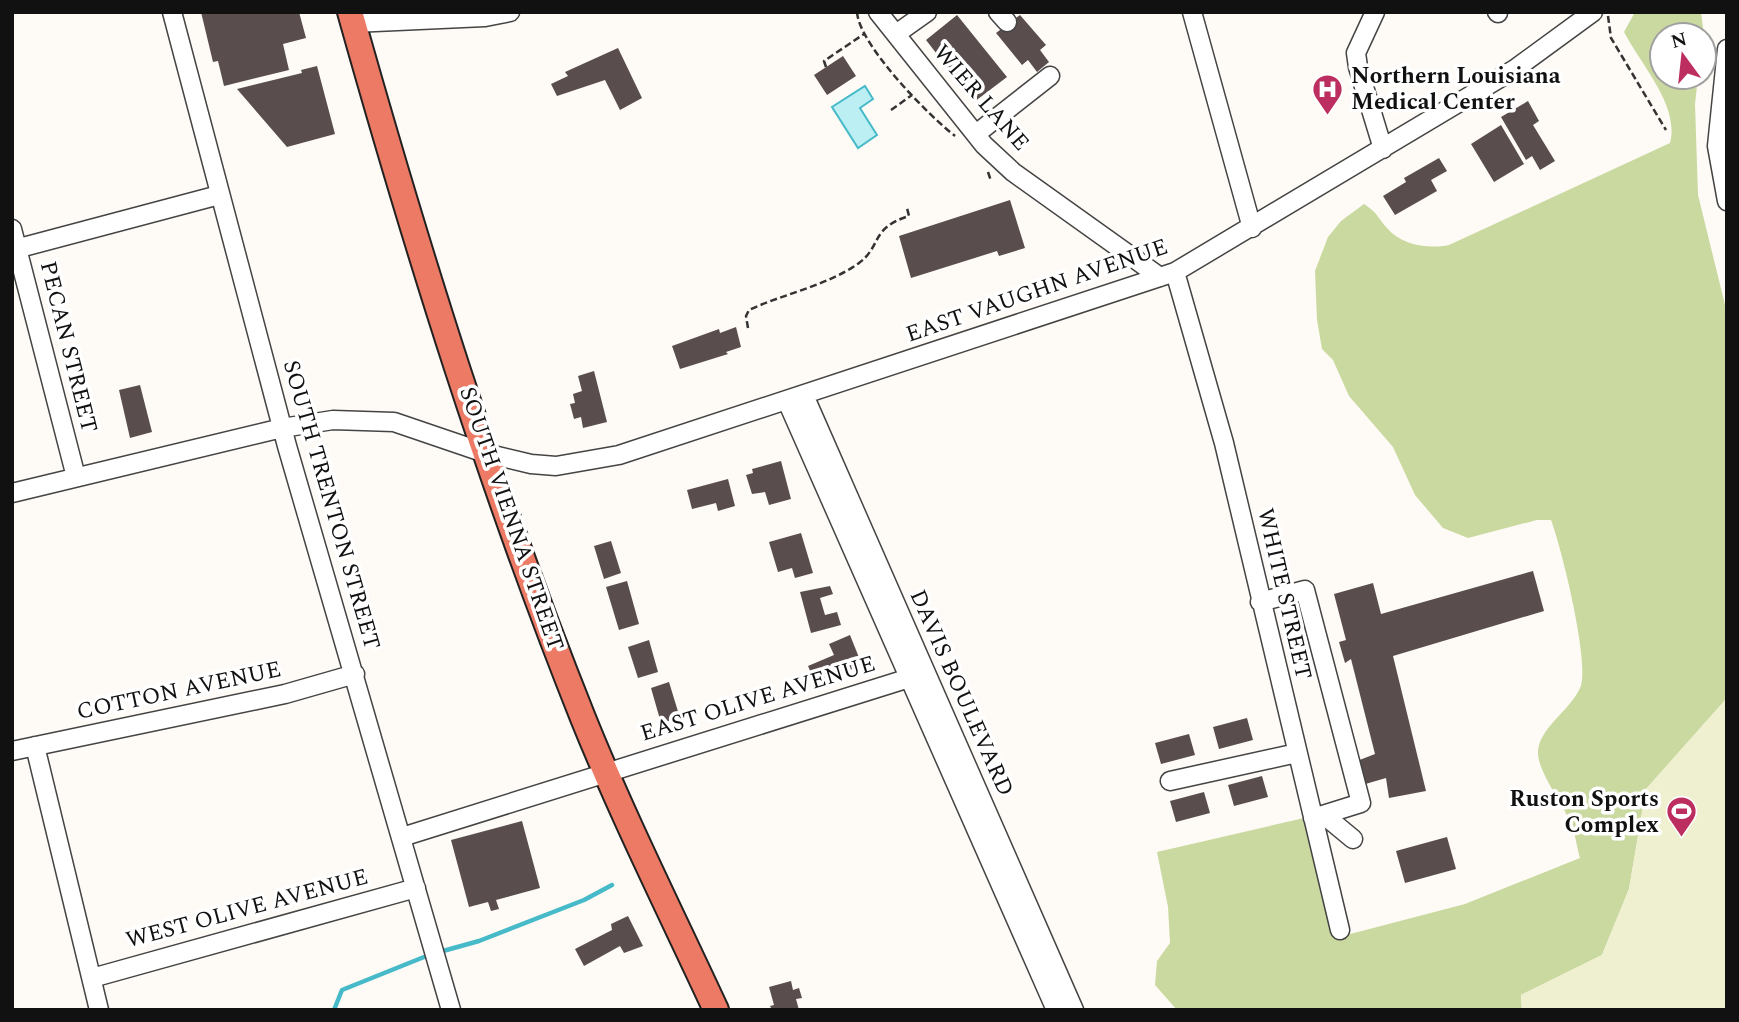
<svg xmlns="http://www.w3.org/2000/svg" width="1739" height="1022" viewBox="0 0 1739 1022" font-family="Spectral,serif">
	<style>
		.forest { fill: #cad99f }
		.pitch { fill: #eff0d0 }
		.water { fill: #bbeff4; stroke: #46bac8; stroke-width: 2 }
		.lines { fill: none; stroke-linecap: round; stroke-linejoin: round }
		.stream { stroke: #46bac8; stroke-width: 4.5 }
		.building { fill: #594e4d }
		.minor-casing { stroke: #444; stroke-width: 21 }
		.highway-casing { stroke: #222; stroke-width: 28 }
		.path { stroke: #333; stroke-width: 2.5; stroke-dasharray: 7 3.5; stroke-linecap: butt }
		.minor { stroke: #fff; stroke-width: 18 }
		.highway { stroke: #ed7a64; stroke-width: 24 }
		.labels { text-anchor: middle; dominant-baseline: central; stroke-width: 7; stroke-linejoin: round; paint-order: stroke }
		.poi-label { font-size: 23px; font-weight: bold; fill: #111; stroke: #fff; text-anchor: start }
		.street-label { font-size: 23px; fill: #111; stroke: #fff }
	</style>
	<rect width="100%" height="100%" fill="#fefaf5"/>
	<!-- forest -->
	<path class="forest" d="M 1635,12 L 1701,12 L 1704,35 L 1662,35 L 1662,77 L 1698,77 L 1695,104 L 1698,195 L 1727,313 L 1727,698 L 1646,789 L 1629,889 L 1602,955 L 1521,995 L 1522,1010 L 1177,1010 L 1155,985 L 1157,961 L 1170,943 L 1168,907 L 1157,852 L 1304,818 L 1335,938 L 1465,904 L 1580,858 C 1577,848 1576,837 1572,827 C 1565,806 1539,774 1538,754 C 1537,729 1570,711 1580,688 C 1591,666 1561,546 1551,520 L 1537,520 L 1468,538 L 1443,528 L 1415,495 L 1393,447 L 1349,396 L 1333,360 L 1322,349 L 1317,320 L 1315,271 L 1328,237 L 1341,221 L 1364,204 C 1379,214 1377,217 1387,228 C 1402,246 1429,249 1449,245 L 1670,143 C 1680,106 1641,65 1624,32 Z"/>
	<!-- pitch -->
	<path class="pitch" d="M 1727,698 L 1727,1010 L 1522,1010 L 1521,995 L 1602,955 L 1629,889 L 1646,789 Z"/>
	<!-- water -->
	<path class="water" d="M 865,86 L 873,99 L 860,108 L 877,135 L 858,148 L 832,107 Z"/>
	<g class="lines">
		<!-- stream -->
		<path class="stream" d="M 443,951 L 479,941 L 584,900 L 612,885
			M 334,1010 L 342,990 L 429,955"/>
	</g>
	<!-- building -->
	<path class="building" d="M 201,12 L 299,12 L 306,38 L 283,44 L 289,70 L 224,86 L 218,61 L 213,62 Z
		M 957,15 L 1007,77 L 974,102 L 926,40 Z
		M 1020,15 L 1046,45 L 1040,50 L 1049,62 L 1037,72 L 1028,60 L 1022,65 L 996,33 Z
		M 618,48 L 642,98 L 620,110 L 605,80 L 557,96 L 551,84 L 568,76 L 565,72 Z
		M 843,56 L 856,76 L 827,95 L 814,75 Z
		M 317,66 L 335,134 L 287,147 L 237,89 L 302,73 L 301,70 Z
		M 1528,101 L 1539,121 L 1533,125 L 1555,161 L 1540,170 L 1532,156 L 1526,160 L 1501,117 Z
		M 1501,125 L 1524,164 L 1494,182 L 1471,144 Z
		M 1439,158 L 1447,171 L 1431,180 L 1437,191 L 1395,215 L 1383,196 L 1406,182 L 1404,178 Z
		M 1010,200 L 1025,248 L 999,256 L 997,251 L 911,278 L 899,236 Z
		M 736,327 L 741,347 L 726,352 L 728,354 L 680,369 L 672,346 L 719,329 L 720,333 Z
		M 594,371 L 607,422 L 583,428 L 581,417 L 574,419 L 570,404 L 575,403 L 573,394 L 582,391 L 578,376 Z
		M 140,385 L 152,432 L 130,438 L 119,390 Z
		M 781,461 L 791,499 L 769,505 L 765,492 L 752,494 L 746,475 L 753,473 L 752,469 Z
		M 728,479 L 735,506 L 718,511 L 716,503 L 692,509 L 687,490 Z
		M 801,533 L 813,573 L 795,578 L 792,568 L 778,572 L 769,542 Z
		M 611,541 L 621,573 L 604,579 L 594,546 Z
		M 1533,571 L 1544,611 L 1393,656 L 1426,791 L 1389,798 L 1386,778 L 1362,785 L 1357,761 L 1375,754 L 1351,659 L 1345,663 L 1339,642 L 1346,640 L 1334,594 L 1373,583 L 1381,614 Z
		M 627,581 L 639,624 L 619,630 L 606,587 Z
		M 830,586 L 833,594 L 820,598 L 825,615 L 837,612 L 841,625 L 811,633 L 800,592 Z
		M 850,635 L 862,665 L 816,684 L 808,666 L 834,655 L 829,644 Z
		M 649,640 L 658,672 L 638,678 L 628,647 Z
		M 669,682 L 680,718 L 661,723 L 651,688 Z
		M 1247,718 L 1253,740 L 1219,749 L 1213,727 Z
		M 1189,734 L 1195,755 L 1161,764 L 1155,743 Z
		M 1262,776 L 1268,797 L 1234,806 L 1228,785 Z
		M 1204,792 L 1210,813 L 1176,822 L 1170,801 Z
		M 522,821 L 540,888 L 496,900 L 499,909 L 491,911 L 488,902 L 469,907 L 451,840 Z
		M 1447,837 L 1456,869 L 1405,883 L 1396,851 Z
		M 628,916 L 643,946 L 624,953 L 620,946 L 584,966 L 575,949 L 612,930 L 611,924 Z
		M 791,981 L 793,990 L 799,988 L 802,998 L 796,999 L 799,1010 L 772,1010 L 770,1006 L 774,1005 L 769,987 Z"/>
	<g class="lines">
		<defs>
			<path id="minor" d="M 172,12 L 287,446 L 451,1010
				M 878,12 L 984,145 L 1013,172 L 1160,277
				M 998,12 L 1007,22
				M 1192,12 L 1252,228
				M 1375,12 L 1356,53 L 1358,67 L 1383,149
				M 1497,12 L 1498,13
				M 353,23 L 485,17 L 510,12
				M 896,34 L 927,12
				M 1727,49 L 1717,146 L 1727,201
				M 976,134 L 1050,76
				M 12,229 L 76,477
				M 12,250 L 219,195
				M 1175,272 L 1224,443 L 1340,930
				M 804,395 L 1074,1010
				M 787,401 L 1056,1010
				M 12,493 L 282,428 L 333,420 L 394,422 L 485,453 L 531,464 L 556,466 L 619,455 L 1175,272 L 1515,69 L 1593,12
				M 1260,602 L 1305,590 L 1361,803 L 1313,818
				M 35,746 L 99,1010
				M 12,751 L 285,694 L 355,674
				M 1170,781 L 1297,753
				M 1324,815 L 1353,839
				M 402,837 L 922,674
				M 92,978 L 416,888"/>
			<path id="highway" d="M 350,12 C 417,250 491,488 583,718 C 623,817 671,913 716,1010"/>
		</defs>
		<!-- minor casing -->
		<use href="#minor" class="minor-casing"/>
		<!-- highway casing -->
		<use href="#highway" class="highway-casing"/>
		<!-- path -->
		<path class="path" d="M 857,12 C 859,45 929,116 955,136
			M 1608,16 L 1611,38 L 1666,130
			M 826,67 L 824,61 L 864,34
			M 891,110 L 912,95
			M 988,172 L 991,181
			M 748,328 L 746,316 L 749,310 C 783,294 829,285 859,263 C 882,246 870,228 909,216 L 907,208"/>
		<!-- minor -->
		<use href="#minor" class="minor"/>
		<!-- highway -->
		<use href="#highway" class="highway"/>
	</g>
	<!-- icons -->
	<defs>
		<symbol id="hospital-pin" viewBox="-11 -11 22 30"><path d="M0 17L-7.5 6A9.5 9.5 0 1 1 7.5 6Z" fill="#bc2e5f" stroke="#fff"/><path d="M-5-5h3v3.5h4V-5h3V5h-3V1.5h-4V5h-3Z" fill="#fff"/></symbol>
		<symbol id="stadium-pin" viewBox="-11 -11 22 30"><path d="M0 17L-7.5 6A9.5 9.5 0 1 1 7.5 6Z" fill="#bc2e5f" stroke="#fff"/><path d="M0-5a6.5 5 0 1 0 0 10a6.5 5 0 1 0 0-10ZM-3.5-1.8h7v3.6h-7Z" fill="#fff"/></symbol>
	</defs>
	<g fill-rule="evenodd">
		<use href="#hospital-pin" x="1310" y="72" width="35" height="47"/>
		<use href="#stadium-pin" x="1664" y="794" width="35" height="47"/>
	</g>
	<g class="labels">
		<!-- poi labels -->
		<g class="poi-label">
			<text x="1351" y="76">Northern Louisiana<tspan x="1351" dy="26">Medical Center</tspan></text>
			<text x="1659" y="799" text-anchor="end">Ruston Sports<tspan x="1659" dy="26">Complex</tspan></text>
		</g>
		<!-- street labels -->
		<g class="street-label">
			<text transform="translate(981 98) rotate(49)">WIER LANE</text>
			<text transform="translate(1037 291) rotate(-19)">EAST VAUGHN AVENUE</text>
			<text transform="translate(68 347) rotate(76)">PECAN STREET</text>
			<text transform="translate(331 505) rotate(74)">SOUTH TRENTON STREET</text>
			<text transform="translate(511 519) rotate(71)">SOUTH VIENNA STREET</text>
			<text transform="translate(1284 594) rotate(77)">WHITE STREET</text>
			<text transform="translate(179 691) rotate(-12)">COTTON AVENUE</text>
			<text transform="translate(961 693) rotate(66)">DAVIS BOULEVARD</text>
			<text transform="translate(758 699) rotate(-17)">EAST OLIVE AVENUE</text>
			<text transform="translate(247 909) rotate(-15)">WEST OLIVE AVENUE</text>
		</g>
	</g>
	<!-- border -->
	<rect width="1739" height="1022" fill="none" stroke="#111111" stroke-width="28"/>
	<!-- north arrow -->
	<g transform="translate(1683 56) rotate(345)"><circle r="33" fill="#ffffff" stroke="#a0a0a0" stroke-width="2"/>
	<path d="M0-5L12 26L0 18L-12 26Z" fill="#bc2e5f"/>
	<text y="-10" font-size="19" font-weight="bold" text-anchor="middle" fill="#111111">N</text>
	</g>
</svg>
